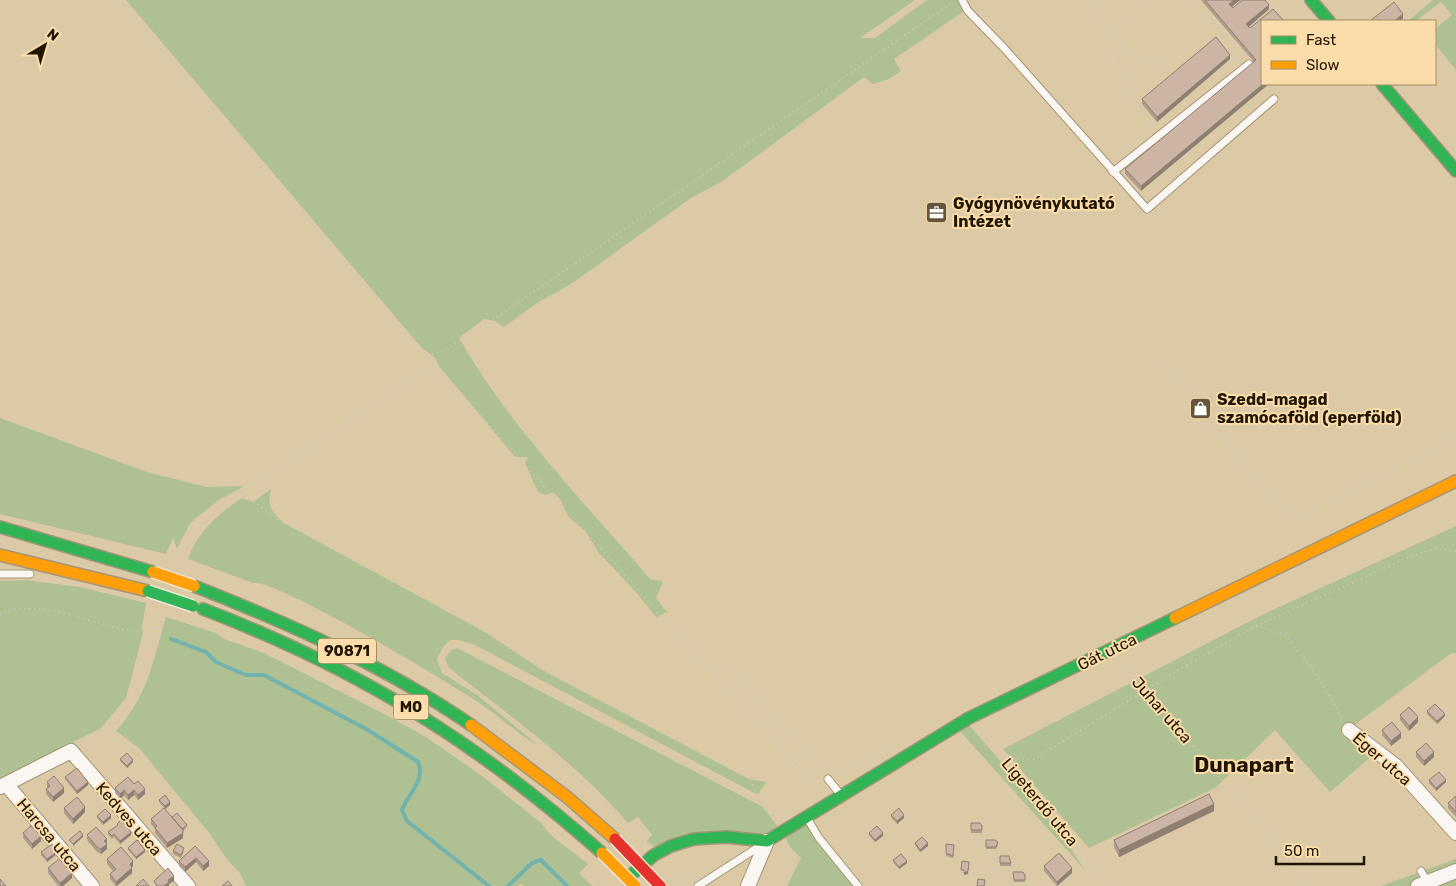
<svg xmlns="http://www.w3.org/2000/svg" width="1456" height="886" viewBox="0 0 1456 886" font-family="Rubik,sans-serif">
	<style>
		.green { fill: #afc093 }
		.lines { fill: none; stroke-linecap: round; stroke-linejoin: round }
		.stream { stroke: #72b3ae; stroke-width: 4 }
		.lane-casing { stroke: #a49579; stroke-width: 9 }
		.street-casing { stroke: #a49579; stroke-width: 16 }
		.fast-casing { stroke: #a49579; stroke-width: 14 }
		.slow-casing { stroke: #a49579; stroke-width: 14 }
		.path { stroke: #cdc6bc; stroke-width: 2; stroke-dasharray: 1 4; stroke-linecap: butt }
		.lane { stroke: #faf7f2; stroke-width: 7 }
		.street { stroke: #faf7f2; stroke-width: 14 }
		.fast { stroke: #30b455; stroke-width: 11 }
		.slow { stroke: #ff9f0a; stroke-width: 11 }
		.fast-bridge-casing { stroke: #efe7d6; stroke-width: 14; stroke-linecap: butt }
		.slow-bridge-casing { stroke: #efe7d6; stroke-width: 14; stroke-linecap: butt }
		.jam-bridge-casing { stroke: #efe7d6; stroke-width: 14; stroke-linecap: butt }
		.path-bridge { stroke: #cdc6bc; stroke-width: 2; stroke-dasharray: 1 4; stroke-linecap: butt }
		.fast-bridge { stroke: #30b455; stroke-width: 11 }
		.slow-bridge { stroke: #ff9f0a; stroke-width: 11 }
		.jam-bridge { stroke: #e5322d; stroke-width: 11 }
		.wall { fill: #af9c8d }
		.shaded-wall { fill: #8f7f73 }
		.building { fill: #ccb5a4; stroke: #8f7f73 }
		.labels { text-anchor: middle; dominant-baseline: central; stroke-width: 4; stroke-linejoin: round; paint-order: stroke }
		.shield { fill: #faddaa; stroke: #635133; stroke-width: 1 }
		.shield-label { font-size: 15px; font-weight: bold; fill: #221500 }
		.poi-label { font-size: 16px; font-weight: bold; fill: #221500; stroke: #faddaa; text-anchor: start }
		.street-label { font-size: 16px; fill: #221500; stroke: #faddaa }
		.district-label { font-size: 21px; font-weight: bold; fill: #221500; stroke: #faddaa }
	</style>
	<rect width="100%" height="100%" fill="#dcc9a5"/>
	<!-- green -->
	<path class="green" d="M 126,0 L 915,0 L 860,38 L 875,38 L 927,0 L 959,0 L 963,12 L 894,59 L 901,71 L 889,79 L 873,84 L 864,77 L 721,182 L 691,198 L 571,284 L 537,303 L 504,327 L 495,321 L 484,319 L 459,338 C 510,427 584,502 650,579 L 663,582 L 656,598 L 667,612 L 656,617 L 636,592 L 600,554 L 585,531 L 568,516 L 560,499 L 554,493 L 546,495 L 538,492 L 525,463 L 528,457 L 515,457 L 439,366 L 435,358 L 421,347 Z
		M 1433,0 L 1456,0 L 1456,70 L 1435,44 L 1435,29 L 1452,15 L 1441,2 L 1416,21 L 1408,21 Z
		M 0,418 L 147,472 L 207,487 L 244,486 L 219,500 L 190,523 L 177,549 L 173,538 L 166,554 L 0,514 Z
		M 271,489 C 267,505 271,513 284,523 L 485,632 L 544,671 L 749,779 L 766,782 L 758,795 L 475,645 L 459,640 L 450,640 L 443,647 L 437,659 L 442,673 L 477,695 L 538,745 C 518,735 503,719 485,707 C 458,687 274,578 253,583 L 188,559 C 199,530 217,515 242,498 L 253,502 Z
		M 1456,526 L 1456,653 L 1450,654 L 1349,729 L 1373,755 L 1330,792 L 1275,730 L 1215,788 L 1089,848 L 1003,749 L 1264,614 Z
		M 25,580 L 80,587 L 146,603 L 142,627 L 143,633 L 126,698 L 101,728 L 0,779 L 0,581 Z
		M 166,617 L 216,633 L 224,639 L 264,653 L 384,714 L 426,737 L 482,776 L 541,823 C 553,841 572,850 588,864 L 579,873 L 592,886 L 523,886 L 521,884 L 517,886 L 246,886 L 240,873 L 226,858 L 210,834 L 139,748 L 116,731 C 148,695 153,662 166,617 Z
		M 457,648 L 763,807 L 781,831 L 657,849 L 647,841 L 652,835 L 638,817 L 628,823 C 576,762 511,717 448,667 L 445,658 L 451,650 Z
		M 969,725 C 1009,772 1052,816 1084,869 L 959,730 Z
		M 807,817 L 858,886 L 787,886 L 801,858 L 789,846 L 783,831 Z
		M 1456,859 L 1456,886 L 1381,886 Z"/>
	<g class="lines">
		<!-- stream -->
		<path class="stream" d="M 171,639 L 206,652 L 216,662 L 246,675 L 264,675 L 368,730 L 418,762 C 426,780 408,794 402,810 L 407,821 L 489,886
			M 508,886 L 532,863 L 541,860 L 567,886"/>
		<defs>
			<path id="lane" d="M 962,0 L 968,11 L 1004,48 L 1147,209 L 1274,99
				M 1113,172 L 1249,64
				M 0,574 L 30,574
				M 828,779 L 840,794
				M 807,818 L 819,838 L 858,886
				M 1421,871 L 1429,884
				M 698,886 L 760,846"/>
			<path id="street" d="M 1349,730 L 1396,766 L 1456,833
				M 6,784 L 92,886
				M 0,787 L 71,751 L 188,886
				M 748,886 L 767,841
				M 1418,886 L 1456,871"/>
			<path id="fast" d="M 1311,0 L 1329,21
				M 1382,84 L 1456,171
				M 0,527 L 153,572
				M 194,586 C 290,624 385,666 471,725
				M 203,609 C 359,669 477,742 602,853
				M 631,875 L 654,855 L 671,846 L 694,839 L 726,837 L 767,841 L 969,718 L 1175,618"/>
			<path id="slow" d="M 0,555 L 148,591
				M 1175,618 L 1456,481
				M 471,725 L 567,797 L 615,839"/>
		</defs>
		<!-- lane casing -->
		<use href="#lane" class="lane-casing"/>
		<!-- street casing -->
		<use href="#street" class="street-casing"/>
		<!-- fast casing -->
		<use href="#fast" class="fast-casing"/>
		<!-- slow casing -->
		<use href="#slow" class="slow-casing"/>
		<!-- path -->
		<path class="path" d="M 118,0 L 434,364
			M 1091,0 L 1129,54 L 1144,62 L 1160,61 L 1173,75
			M 1196,0 L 1242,57
			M 1113,30 L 1153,0
			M 1123,44 C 1105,60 1143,114 1153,128
			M 428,357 L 464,340 L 953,2
			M 1164,364 L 1286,513 L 1296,516 L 1305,514 L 1456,437
			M 241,493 L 284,523 L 485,632 L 544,671 L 749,779 L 764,804
			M 180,562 L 198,531 L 215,510 L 434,364 L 819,790
			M 0,614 C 41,596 94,627 135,631 C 142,632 151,629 158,628
			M 1256,626 L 1285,635 L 1316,674 L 1343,719
			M 1121,662 L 1259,823 L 1309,886
			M 734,671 L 822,771
			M 980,731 L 1111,886
			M 81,745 C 98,734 114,725 126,709 C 142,690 153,641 162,616
			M 1003,759 L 1034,759 L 1185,666 L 1256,626 L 1409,557 L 1435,549 L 1456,551
			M 838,775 L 895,743
			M 622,819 L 541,742 L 446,670 L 442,661 L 446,649 L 458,646 L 473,654 L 753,799 L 765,806 L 776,819
			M 981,833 L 980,843 L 1017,886
			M 636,834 L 640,828 L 648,835 L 642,841
			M 206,837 L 243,886
			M 953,856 L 965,857 L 990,886
			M 996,859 L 996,849
			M 1010,866 L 1010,878
			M 968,874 L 978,873
			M 596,875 L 591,879 L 599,886
			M 599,886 L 605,881
			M 1024,886 L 1024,882"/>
		<!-- lane -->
		<use href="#lane" class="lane"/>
		<!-- street -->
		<use href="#street" class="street"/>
		<!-- fast -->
		<use href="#fast" class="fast"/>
		<!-- slow -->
		<use href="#slow" class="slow"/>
		<defs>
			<path id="fast-bridge" d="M 148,591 L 193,606"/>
			<path id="slow-bridge" d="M 153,572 L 194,586
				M 602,853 L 635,886"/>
			<path id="jam-bridge" d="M 615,839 L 660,886"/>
		</defs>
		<!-- fast-bridge casing -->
		<use href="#fast-bridge" class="fast-bridge-casing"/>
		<!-- slow-bridge casing -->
		<use href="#slow-bridge" class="slow-bridge-casing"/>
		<!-- jam-bridge casing -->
		<use href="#jam-bridge" class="jam-bridge-casing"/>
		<!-- path-bridge -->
		<path class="path-bridge" d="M 676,874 L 686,886"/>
		<!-- fast-bridge -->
		<use href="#fast-bridge" class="fast-bridge"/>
		<!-- slow-bridge -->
		<use href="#slow-bridge" class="slow-bridge"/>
		<!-- jam-bridge -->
		<use href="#jam-bridge" class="jam-bridge"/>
	</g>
	<!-- wall -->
	<path class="wall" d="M 1201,0 L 1240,0 L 1232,7 L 1233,8 L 1269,9 L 1249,27 L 1250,28 L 1262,21 L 1262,84 L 1141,191 L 1125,174 L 1125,169 L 1254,62 Z
		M 1230,59 L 1157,122 L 1142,104 L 1142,99 Z
		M 1427,711 L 1445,716 L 1437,724 L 1427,714 Z
		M 1400,715 L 1418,722 L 1409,731 L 1400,720 Z
		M 1382,730 L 1401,738 L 1391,746 L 1382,735 Z
		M 1416,752 L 1434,757 L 1424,766 L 1416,757 Z
		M 120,759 L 133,762 L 127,768 L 120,761 Z
		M 65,777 L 88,785 L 77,794 L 65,779 Z
		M 1429,780 L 1446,782 L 1436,791 L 1429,783 Z
		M 47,782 L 64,793 L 53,802 L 46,794 L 46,789 L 48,788 L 47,787 Z
		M 134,784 L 145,794 L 138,800 L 134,795 L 128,800 L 124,795 L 120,799 L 115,793 L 115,788 Z
		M 1456,796 L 1456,817 L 1448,808 L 1448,803 Z
		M 159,800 L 170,805 L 165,809 L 159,802 Z
		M 64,808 L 85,812 L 73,824 L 64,813 Z
		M 1214,811 L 1119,857 L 1114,847 L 1114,840 Z
		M 891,815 L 904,818 L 897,824 L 891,817 Z
		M 97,816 L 111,818 L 103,825 L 97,818 Z
		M 172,817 L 187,827 L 183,831 L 183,838 L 167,848 L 155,833 L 155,829 L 151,824 L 151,819 Z
		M 971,823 L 982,826 L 982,833 L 971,833 Z
		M 117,824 L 131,835 L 120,844 L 114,837 L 112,839 L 108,834 L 108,832 L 117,826 Z
		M 23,833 L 41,841 L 32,849 L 23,838 Z
		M 869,833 L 883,836 L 875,842 L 869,835 Z
		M 87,835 L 107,839 L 107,849 L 101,854 L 97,852 L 87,840 Z
		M 986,840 L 998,845 L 996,849 L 986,849 Z
		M 915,843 L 928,846 L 920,852 L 915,845 Z
		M 946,844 L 954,845 L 953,858 L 946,856 Z
		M 195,846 L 209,866 L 203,871 L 196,862 L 185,872 L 179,866 L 179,861 Z
		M 128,848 L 145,852 L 136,859 L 128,850 Z
		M 173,851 L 184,851 L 181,858 L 173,854 Z
		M 41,852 L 58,853 L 47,862 L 41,855 Z
		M 1000,856 L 1011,863 L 1011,866 L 1000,866 Z
		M 107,859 L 133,866 L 132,867 L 132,873 L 117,886 L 116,886 L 110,879 L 110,874 L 113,871 L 107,864 Z
		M 893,860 L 907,863 L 899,869 L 893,862 Z
		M 1044,866 L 1072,873 L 1057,886 L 1044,871 Z
		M 48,868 L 72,878 L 63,886 L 58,886 L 48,873 Z
		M 1013,872 L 1025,875 L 1025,882 L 1014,882 Z"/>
	<!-- shaded-wall -->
	<path class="shaded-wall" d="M 1234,0 L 1240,0 L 1229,9 L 1229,4 Z
		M 1269,5 L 1269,9 L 1246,29 L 1246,24 Z
		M 1403,14 L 1403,19 L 1400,21 L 1394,21 Z
		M 1230,55 L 1230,59 L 1157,122 L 1157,117 Z
		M 1263,84 L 1269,84 L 1141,191 L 1141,186 Z
		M 1445,714 L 1445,716 L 1437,724 L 1437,721 Z
		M 1418,717 L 1418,722 L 1409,731 L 1409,726 Z
		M 1401,733 L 1401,738 L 1391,746 L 1391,741 Z
		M 1434,752 L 1434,757 L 1424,766 L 1424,761 Z
		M 133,760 L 133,762 L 127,768 L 127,766 Z
		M 1446,780 L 1446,782 L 1436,791 L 1436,788 Z
		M 88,782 L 88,785 L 77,794 L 77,791 Z
		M 64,788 L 64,793 L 53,802 L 53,797 Z
		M 145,789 L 145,794 L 138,800 L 138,795 Z
		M 124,790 L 124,795 L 120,799 L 120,794 Z
		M 134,790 L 134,795 L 128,800 L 128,795 Z
		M 170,802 L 170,805 L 165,809 L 165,806 Z
		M 1214,804 L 1214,811 L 1119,857 L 1119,850 Z
		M 85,807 L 85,812 L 73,824 L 73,819 Z
		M 111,815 L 111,818 L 103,825 L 103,822 Z
		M 904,815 L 904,818 L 897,824 L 897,821 Z
		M 131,832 L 131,835 L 120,844 L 120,841 Z
		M 183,833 L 183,838 L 167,848 L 167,843 Z
		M 883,833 L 883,836 L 875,842 L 875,840 Z
		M 83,835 L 83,837 L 73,846 L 73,844 Z
		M 41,836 L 41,841 L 32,849 L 32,844 Z
		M 107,839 L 107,849 L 101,854 L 101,849 L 104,841 Z
		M 928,843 L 928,846 L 920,852 L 920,850 Z
		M 145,850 L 145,852 L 136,859 L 136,857 Z
		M 58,851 L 58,853 L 47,862 L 47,859 Z
		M 196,858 L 196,862 L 185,872 L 185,867 Z
		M 133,861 L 133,866 L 130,869 L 130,864 Z
		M 209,861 L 209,866 L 203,871 L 203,866 Z
		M 907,861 L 907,863 L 899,869 L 899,867 Z
		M 969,862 L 968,874 L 964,875 L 964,873 Z
		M 132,868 L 132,873 L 116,886 L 116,882 Z
		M 1072,868 L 1072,873 L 1057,886 L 1057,882 Z
		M 72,873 L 72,878 L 63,886 L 60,886 L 60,883 Z
		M 174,876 L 174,881 L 169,884 L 169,886 L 164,886 L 168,880 Z"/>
	<!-- building -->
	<path class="building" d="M 1205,0 L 1234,0 L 1229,4 L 1233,8 L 1242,0 L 1265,0 L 1269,5 L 1246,24 L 1250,28 L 1273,9 L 1284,21 L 1262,21 L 1262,84 L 1263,84 L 1141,186 L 1125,169 L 1256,60 Z
		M 1394,2 L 1403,14 L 1394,21 L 1370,21 Z
		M 1216,37 L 1230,55 L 1157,117 L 1142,99 Z
		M 1435,704 L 1445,714 L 1437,721 L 1427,711 Z
		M 1409,707 L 1418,717 L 1409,726 L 1400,715 Z
		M 1392,722 L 1401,733 L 1391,741 L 1382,730 Z
		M 1426,743 L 1434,752 L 1424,761 L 1416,752 Z
		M 127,753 L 133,760 L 127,766 L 120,759 Z
		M 77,768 L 88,782 L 77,791 L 65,777 Z
		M 1439,772 L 1446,780 L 1436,788 L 1429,780 Z
		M 54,776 L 64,788 L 53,797 L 46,789 L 50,786 L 47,782 Z
		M 128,777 L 134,784 L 138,781 L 145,789 L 138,795 L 134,790 L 128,795 L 124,790 L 120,794 L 115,788 Z
		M 1209,794 L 1214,804 L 1119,850 L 1114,840 Z
		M 165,795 L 170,802 L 165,806 L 159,800 Z
		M 1456,796 L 1456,812 L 1448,803 Z
		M 77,797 L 85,807 L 73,819 L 64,808 Z
		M 164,808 L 183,830 L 183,833 L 167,843 L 155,828 L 157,826 L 151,819 Z
		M 899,808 L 904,815 L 897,821 L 891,815 Z
		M 105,809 L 111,815 L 103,822 L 97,816 Z
		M 177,813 L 187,825 L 182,829 L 172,817 Z
		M 121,820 L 131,832 L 120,841 L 114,834 L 112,836 L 108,832 L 118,825 L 117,824 Z
		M 971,823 L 980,823 L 982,826 L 982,830 L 971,830 Z
		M 31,826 L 41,836 L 32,844 L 23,833 Z
		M 877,826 L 883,833 L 875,840 L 869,833 Z
		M 96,827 L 107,839 L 104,841 L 107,844 L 101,849 L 97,847 L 87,835 Z
		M 80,831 L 83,835 L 73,844 L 69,840 Z
		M 922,837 L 928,843 L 920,850 L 915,843 Z
		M 137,840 L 145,850 L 136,857 L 128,848 Z
		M 986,840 L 995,840 L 998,842 L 996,847 L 986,847 Z
		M 52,844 L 58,851 L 47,859 L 41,852 Z
		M 177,844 L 184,848 L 181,855 L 173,851 Z
		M 946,844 L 954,845 L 953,856 L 946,853 Z
		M 195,846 L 209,861 L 203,866 L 196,858 L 185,867 L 179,861 Z
		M 121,847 L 133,861 L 130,864 L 132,868 L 116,882 L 110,874 L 116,869 L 107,859 Z
		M 1059,853 L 1072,868 L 1057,882 L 1044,866 Z
		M 901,854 L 907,861 L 899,867 L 893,860 Z
		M 1000,856 L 1009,856 L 1011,863 L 1000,863 Z
		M 59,859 L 72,873 L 60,883 L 48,868 Z
		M 962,861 L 969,862 L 968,871 L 964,873 L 964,870 L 961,870 Z
		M 168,868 L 174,876 L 168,880 L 169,882 L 164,886 L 157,886 L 154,881 Z
		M 1013,872 L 1023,872 L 1025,875 L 1025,880 L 1014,880 Z
		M 0,879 L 6,886 L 0,886 Z
		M 143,879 L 149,886 L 136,886 Z
		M 978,879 L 985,880 L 984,886 L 977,886 Z
		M 228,881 L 232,886 L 222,886 Z"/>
	<!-- icons -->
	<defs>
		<symbol id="office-square" viewBox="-11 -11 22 22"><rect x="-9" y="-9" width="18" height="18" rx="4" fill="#63543a" stroke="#faddaa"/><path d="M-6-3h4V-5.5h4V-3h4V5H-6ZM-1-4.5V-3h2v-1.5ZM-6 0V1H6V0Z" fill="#fff"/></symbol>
		<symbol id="shop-square" viewBox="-11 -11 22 22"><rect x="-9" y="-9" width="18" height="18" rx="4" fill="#63543a" stroke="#faddaa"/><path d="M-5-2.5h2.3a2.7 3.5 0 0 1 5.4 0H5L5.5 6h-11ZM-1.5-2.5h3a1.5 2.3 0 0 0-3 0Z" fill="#fff"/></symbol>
	</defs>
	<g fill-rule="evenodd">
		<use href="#office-square" x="924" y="200" width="25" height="25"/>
		<use href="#shop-square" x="1188" y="396" width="25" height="25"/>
	</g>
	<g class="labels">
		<!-- shield labels -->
		<g class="shield">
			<rect x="318" y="638.5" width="58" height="25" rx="4"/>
			<rect x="393.5" y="694.5" width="35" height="25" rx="4"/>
		</g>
		<g class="shield-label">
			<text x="347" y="651">90871</text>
			<text x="411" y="707">M0</text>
		</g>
		<!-- poi labels -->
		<g class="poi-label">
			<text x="953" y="203">Gyógynövénykutató<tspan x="953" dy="18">Intézet</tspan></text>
			<text x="1217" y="399">Szedd-magad<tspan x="1217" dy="18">szamócaföld (eperföld)</tspan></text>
		</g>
		<!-- street labels -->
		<g class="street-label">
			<text transform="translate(1107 652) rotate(-26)">Gát utca</text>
			<text transform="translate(1162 710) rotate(49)">Juhar utca</text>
			<text transform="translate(1382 759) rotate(41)">Éger utca</text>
			<text transform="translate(1040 802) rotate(50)">Ligeterdő utca</text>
			<text transform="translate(129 819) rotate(49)">Kedves utca</text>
			<text transform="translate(49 835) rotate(50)">Harcsa utca</text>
		</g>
		<!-- district labels -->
		<g class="district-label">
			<text x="1244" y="764">Dunapart</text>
		</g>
	</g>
	<!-- legend -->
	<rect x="1261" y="20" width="175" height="65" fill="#faddaa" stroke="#a48d66"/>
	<rect x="1271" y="36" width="25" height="8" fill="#30b455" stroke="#a48d66"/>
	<text x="1306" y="45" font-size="15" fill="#221500">Fast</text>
	<rect x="1271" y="61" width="25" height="8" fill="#ff9f0a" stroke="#a48d66"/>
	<text x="1306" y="70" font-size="15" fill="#221500">Slow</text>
	<!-- north arrow -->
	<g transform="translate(45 45) rotate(38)" stroke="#faddaa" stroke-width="4" paint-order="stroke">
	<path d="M0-4L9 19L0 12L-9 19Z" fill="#221500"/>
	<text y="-8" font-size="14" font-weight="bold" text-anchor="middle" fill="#221500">N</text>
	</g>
	<!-- scale -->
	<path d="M1276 856v8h88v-8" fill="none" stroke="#221500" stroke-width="2.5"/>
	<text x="1284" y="856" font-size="15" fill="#221500" stroke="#faddaa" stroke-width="4" paint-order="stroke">50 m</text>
</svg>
